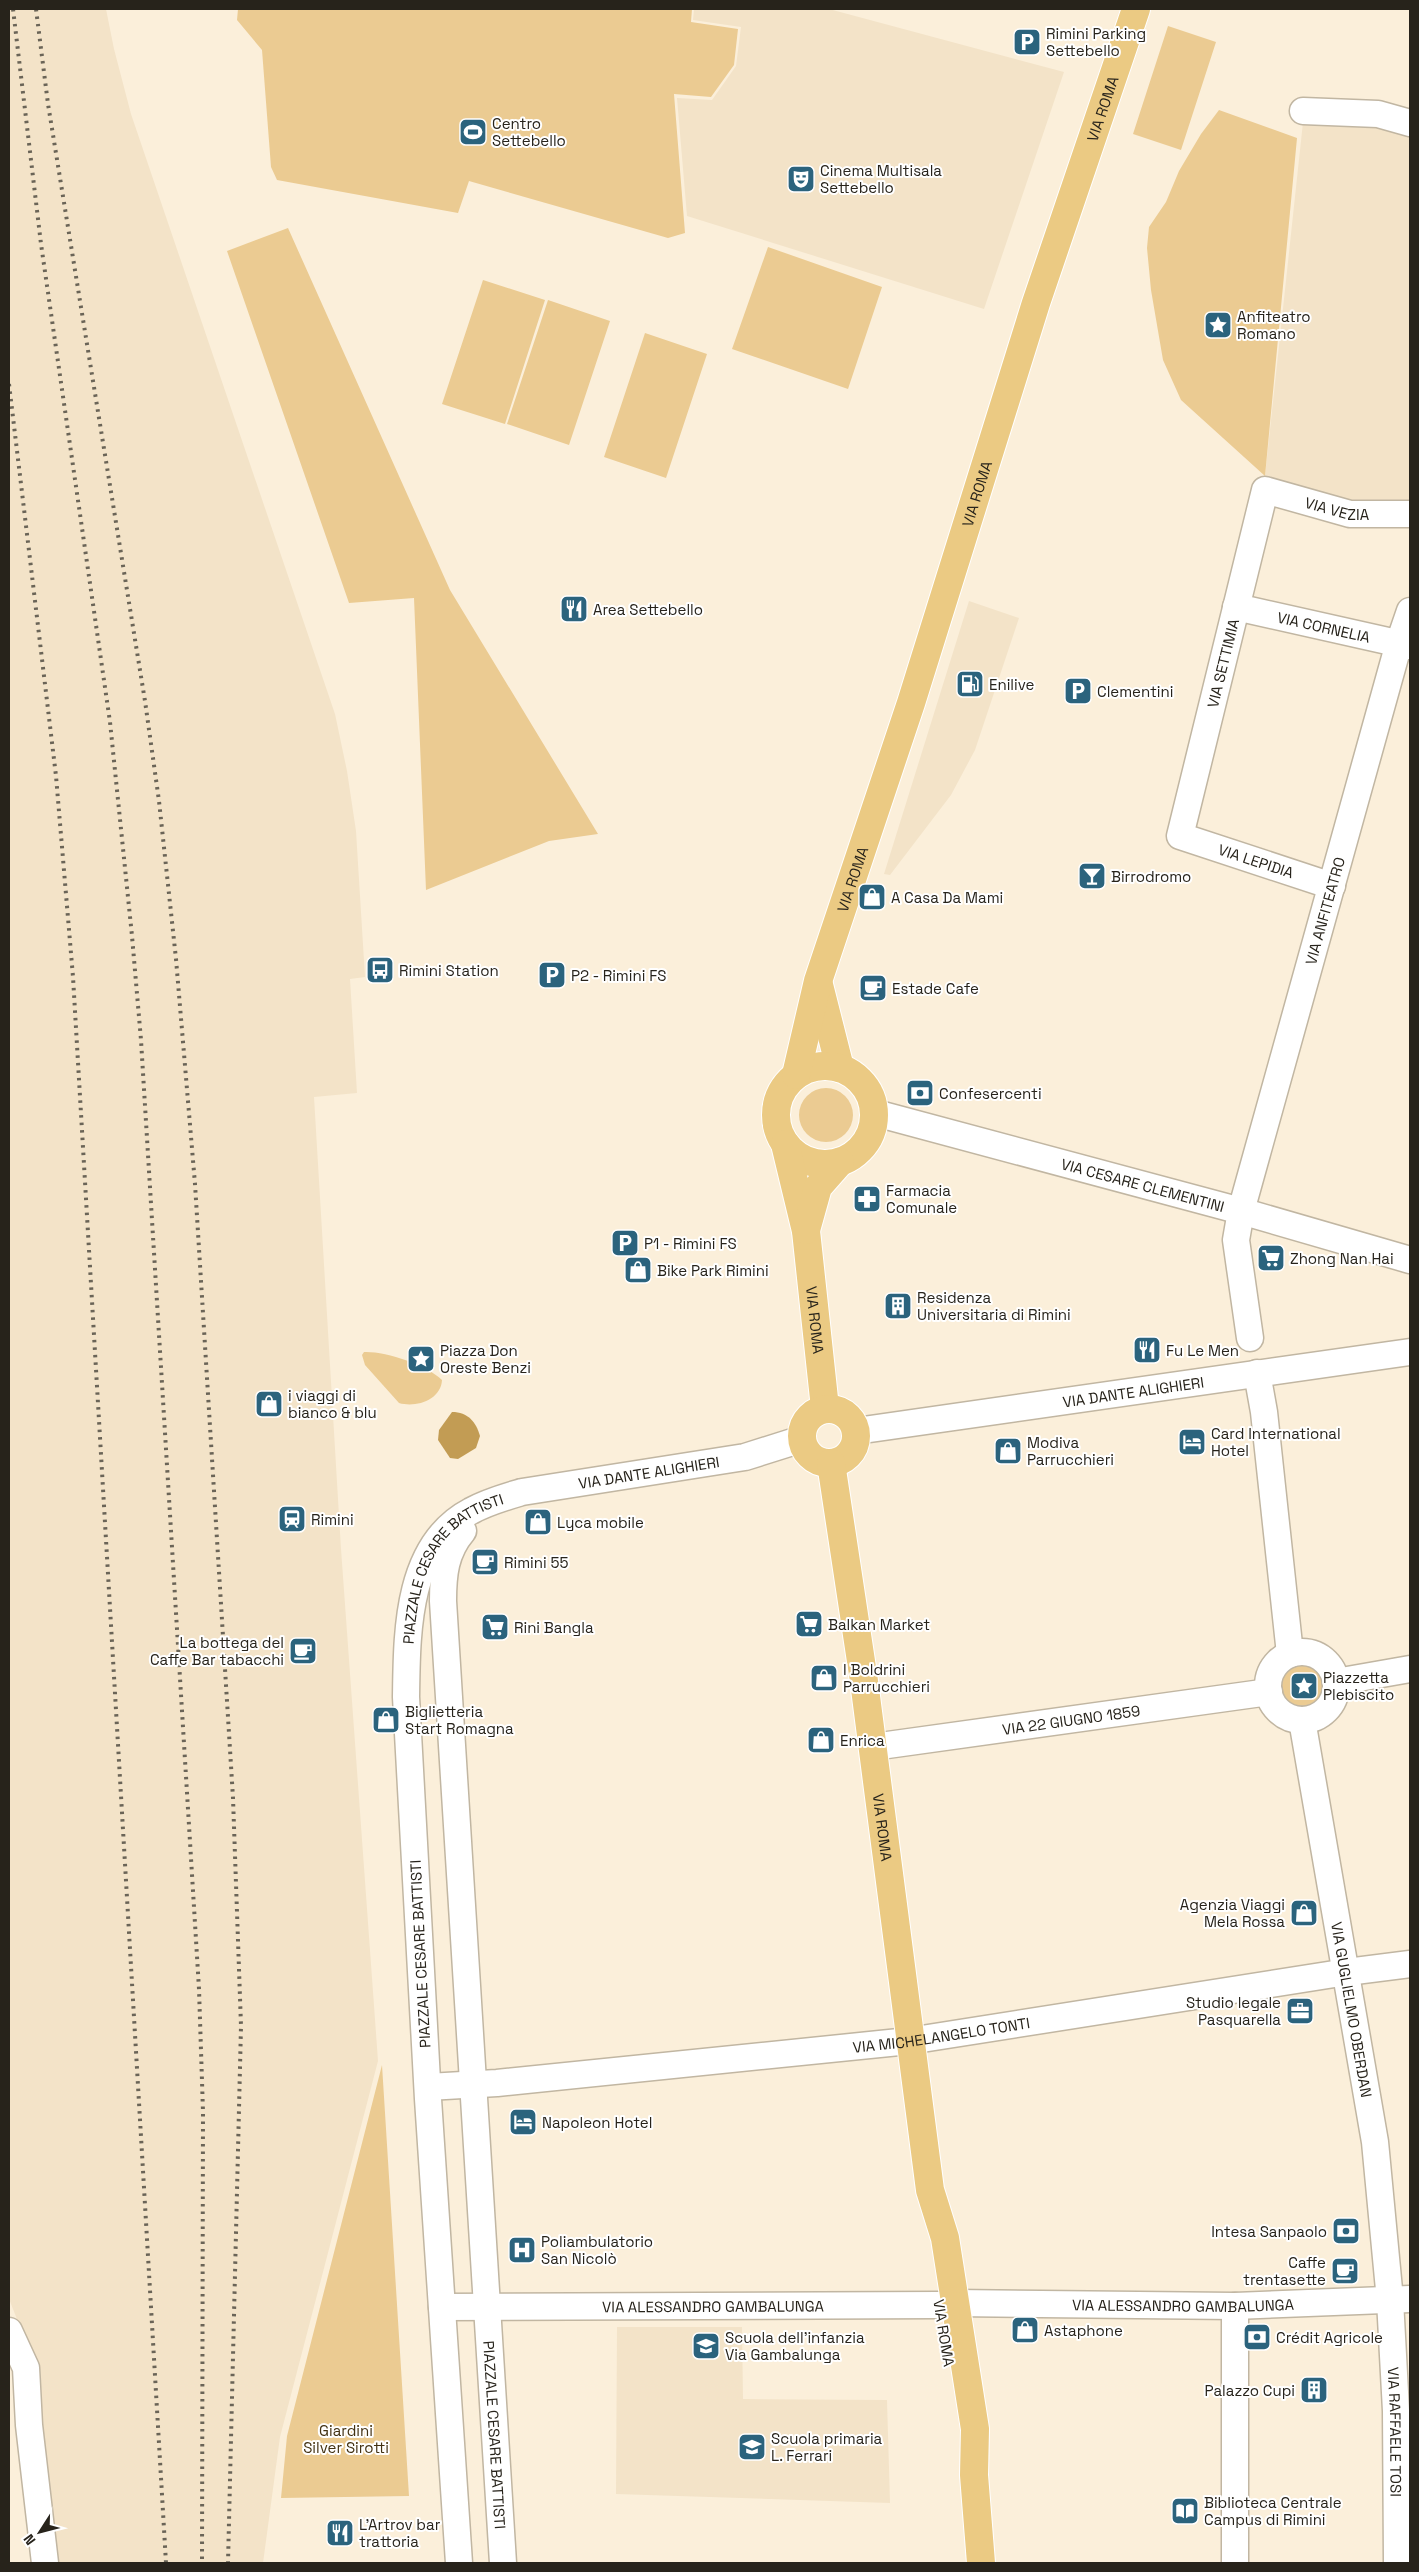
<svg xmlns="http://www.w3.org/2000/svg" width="1419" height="2572" viewBox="0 0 1419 2572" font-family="'Space Grotesk',sans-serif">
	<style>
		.built { fill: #f3e3c8 }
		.green { fill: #ebcb92 }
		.water { fill: #c29c54 }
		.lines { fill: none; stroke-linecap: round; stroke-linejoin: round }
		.minor-casing { stroke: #c1b6a2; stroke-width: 29 }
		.major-casing { stroke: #fff; stroke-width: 30 }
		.minor { stroke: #fff; stroke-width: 26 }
		.major { stroke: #ebca83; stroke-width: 28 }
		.rail { stroke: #6a6457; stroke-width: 4; stroke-dasharray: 2.5 5; stroke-linecap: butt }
		.labels { text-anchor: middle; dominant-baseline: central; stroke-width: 4; stroke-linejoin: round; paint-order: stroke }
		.poi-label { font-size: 15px; fill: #27231b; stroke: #fff; text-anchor: start }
		.street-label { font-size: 15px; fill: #27231b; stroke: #fff }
		.park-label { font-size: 15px; fill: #423112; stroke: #fff }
	</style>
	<rect width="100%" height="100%" fill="#fbefda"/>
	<!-- built -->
	<path class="built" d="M 9,9 L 106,9 L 114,49 L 131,114 L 335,714 L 347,771 L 356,831 L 365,977 L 350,979 L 357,1093 L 314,1097 L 341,1549 L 378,2061 L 280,2437 L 263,2563 L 56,2563 L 32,2357 L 9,2299 Z
		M 694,9 L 829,9 L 1064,72 L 984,309 L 687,216 L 677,98 L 712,100 L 736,66 L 741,27 L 693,20 Z
		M 1304,113 L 1410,132 L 1410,500 L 1351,505 L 1265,476 Z
		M 969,601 L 1019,618 L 975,750 L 951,795 L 890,875 L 884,874 Z
		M 617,2327 L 742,2327 L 743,2399 L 887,2400 L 890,2503 L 616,2494 Z"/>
	<!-- green -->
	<path class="green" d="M 238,9 L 692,9 L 691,22 L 738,29 L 734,65 L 711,97 L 674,94 L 685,233 L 668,238 L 469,181 L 458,213 L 277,180 L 271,167 L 262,50 L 237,20 Z
		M 1168,26 L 1216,42 L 1181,150 L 1133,134 Z
		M 1219,110 L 1297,138 L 1265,476 L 1181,400 L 1163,360 L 1151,290 L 1147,248 L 1149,227 L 1166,202 L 1179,171 L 1201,134 Z
		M 288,228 L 450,590 L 598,834 L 549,841 L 426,890 L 414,598 L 349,603 L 227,251 Z
		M 768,247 L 882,287 L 848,389 L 732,349 Z
		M 483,280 L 545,300 L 505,424 L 442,404 Z
		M 548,300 L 610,321 L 569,445 L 507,424 Z
		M 645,333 L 707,354 L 666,478 L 604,457 Z
		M799 1115a27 27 0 1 1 54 0a27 27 0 1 1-54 0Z
		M 364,1352 C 385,1351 427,1365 442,1380 C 441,1400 416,1408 399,1403 L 365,1365 L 362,1355 Z
		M1276 1687a24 24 0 1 1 48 0a24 24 0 1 1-48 0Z
		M 382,2065 L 409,2496 L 281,2498 L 287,2436 Z"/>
	<!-- water -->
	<path class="water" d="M 452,1412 C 468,1412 476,1422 480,1436 L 476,1448 L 458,1459 L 450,1458 L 438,1440 L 439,1430 Z"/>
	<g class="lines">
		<defs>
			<g id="minor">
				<path d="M 1303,111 L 1378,114 L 1410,123"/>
				<path id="s1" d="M 1236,607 L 1410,646"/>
				<path id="s2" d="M 1332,886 L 1180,836 L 1265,490 L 1350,514 L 1410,514"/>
				<path id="s3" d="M 874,1115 L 883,1115 L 1241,1211 L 1410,1260"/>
				<path id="s4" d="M 1250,1338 L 1236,1240 L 1241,1211 L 1399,643 L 1410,611"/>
				<path d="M 1257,1373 L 1264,1412 L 1290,1654"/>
				<path id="s5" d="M 856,1431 L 1410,1352"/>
				<path id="s6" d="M 463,1531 C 445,1552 443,1575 443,1601 L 503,2563"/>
				<circle cx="1302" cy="1686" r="34"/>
				<path d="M 1336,1682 L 1410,1669"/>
				<path id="s7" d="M 1302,1720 L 1375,2142 L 1390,2300 L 1396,2411 L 1397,2563"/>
				<path id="s8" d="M 873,1747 L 1269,1692"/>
				<path id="s9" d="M 428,2087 L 497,2083 L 909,2041 L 1347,1972 L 1410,1964"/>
				<path id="s10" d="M 955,2303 L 1235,2306 L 1410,2299"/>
				<path id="s11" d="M 442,2307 L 939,2305"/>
				<path d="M 9,2331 L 26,2368 L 29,2425 L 45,2563"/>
				<path id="s12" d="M 459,2563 L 428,2099 L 406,1697 C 407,1633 406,1545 471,1511 C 487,1502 505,1497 522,1492 L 745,1457 L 802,1439"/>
				<path d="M 1235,2563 L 1235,2306"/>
			</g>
			<g id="major">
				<path d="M 819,985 L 840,1068"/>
				<circle cx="825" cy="1115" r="49"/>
				<path id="s13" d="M 796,1075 L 818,981 L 911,703 L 1036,303 L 1136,9"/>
				<path id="s14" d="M 785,1144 L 806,1231 L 825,1408"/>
				<path d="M 806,1230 L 818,1187 L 840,1162"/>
				<circle cx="829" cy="1436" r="27"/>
				<path id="s15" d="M 831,1463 L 864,1681 L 930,2190 L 945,2238 L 975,2429 L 974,2475 L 981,2563"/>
			</g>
		</defs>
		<!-- minor casing -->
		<use href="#minor" class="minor-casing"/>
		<!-- major casing -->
		<use href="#major" class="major-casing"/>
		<!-- minor -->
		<use href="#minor" class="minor"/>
		<!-- major -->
		<use href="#major" class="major"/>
		<!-- rail -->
		<path class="rail" d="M 13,9 L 41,244 L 110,722 L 132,936 L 141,1040 L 199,1989 L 203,2112 L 202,2563
			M 36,9 L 48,104 L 145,701 L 159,801 L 176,959 L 195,1184 L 233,1798 L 241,2026 L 228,2563
			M 9,384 L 56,776 L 73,977 L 166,2563"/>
	</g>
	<!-- icons -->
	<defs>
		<symbol id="parking-square" viewBox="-11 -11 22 22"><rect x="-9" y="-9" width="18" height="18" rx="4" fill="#2b637d" stroke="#fff"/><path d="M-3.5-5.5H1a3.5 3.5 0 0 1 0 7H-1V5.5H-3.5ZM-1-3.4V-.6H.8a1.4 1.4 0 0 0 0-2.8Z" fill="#fff"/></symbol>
		<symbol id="stadium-square" viewBox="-11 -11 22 22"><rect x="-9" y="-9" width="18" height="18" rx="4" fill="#2b637d" stroke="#fff"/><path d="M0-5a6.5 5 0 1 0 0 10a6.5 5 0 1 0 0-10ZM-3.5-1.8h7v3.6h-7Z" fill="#fff"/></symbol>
		<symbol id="theatre-square" viewBox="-11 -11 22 22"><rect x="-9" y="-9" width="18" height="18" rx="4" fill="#2b637d" stroke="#fff"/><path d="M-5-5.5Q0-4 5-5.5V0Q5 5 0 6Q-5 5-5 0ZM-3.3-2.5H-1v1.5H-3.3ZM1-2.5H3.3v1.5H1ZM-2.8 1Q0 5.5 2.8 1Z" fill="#fff"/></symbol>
		<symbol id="sight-square" viewBox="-11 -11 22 22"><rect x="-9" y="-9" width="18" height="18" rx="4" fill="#2b637d" stroke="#fff"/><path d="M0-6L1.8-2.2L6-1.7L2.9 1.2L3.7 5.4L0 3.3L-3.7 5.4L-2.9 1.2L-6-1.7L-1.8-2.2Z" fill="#fff"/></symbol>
		<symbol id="restaurant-square" viewBox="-11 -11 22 22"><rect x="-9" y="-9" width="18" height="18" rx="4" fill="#2b637d" stroke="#fff"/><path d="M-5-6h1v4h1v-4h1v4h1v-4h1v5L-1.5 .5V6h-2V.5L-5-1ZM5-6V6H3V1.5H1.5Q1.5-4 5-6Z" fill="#fff"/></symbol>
		<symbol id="fuel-square" viewBox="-11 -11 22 22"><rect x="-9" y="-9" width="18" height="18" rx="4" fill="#2b637d" stroke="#fff"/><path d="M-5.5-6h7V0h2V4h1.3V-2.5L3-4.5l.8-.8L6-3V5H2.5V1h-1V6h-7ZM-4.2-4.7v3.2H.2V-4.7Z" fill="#fff"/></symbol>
		<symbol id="bar-square" viewBox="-11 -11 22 22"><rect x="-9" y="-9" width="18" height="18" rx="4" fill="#2b637d" stroke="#fff"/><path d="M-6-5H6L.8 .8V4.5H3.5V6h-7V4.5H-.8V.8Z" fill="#fff"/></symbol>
		<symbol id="shop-square" viewBox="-11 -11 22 22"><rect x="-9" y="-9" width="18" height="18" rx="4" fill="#2b637d" stroke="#fff"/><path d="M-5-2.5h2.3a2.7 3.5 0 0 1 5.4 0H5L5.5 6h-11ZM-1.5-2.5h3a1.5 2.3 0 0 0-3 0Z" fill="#fff"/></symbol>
		<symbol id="bus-square" viewBox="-11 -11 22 22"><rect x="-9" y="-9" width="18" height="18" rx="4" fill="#2b637d" stroke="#fff"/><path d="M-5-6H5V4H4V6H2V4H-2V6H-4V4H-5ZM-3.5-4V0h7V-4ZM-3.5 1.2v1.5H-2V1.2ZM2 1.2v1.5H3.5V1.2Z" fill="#fff"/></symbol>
		<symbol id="cafe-square" viewBox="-11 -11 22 22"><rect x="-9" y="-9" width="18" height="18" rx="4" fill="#2b637d" stroke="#fff"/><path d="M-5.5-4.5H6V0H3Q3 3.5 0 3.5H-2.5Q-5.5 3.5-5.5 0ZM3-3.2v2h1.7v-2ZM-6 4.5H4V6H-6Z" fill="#fff"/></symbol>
		<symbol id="bank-square" viewBox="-11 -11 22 22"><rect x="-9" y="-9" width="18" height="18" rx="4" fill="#2b637d" stroke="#fff"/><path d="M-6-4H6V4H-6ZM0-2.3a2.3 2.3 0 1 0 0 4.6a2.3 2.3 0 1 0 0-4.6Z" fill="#fff"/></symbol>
		<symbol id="pharmacy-square" viewBox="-11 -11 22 22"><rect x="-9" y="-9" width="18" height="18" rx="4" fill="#2b637d" stroke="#fff"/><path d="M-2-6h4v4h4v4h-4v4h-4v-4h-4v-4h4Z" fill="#fff"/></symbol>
		<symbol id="supermarket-square" viewBox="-11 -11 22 22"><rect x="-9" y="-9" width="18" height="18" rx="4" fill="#2b637d" stroke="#fff"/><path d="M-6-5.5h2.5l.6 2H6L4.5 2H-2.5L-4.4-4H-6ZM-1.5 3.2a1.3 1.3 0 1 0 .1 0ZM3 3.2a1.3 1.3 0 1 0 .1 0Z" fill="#fff"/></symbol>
		<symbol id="building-square" viewBox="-11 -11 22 22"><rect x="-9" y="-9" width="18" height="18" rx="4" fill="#2b637d" stroke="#fff"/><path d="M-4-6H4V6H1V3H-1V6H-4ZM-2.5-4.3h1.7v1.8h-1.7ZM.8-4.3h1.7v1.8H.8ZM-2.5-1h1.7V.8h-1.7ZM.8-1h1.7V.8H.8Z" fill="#fff"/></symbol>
		<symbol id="hotel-square" viewBox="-11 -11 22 22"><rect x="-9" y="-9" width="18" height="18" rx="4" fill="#2b637d" stroke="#fff"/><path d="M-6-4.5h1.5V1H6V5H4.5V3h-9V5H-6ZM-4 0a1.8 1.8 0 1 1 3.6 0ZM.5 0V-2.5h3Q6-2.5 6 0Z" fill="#fff"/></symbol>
		<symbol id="station-square" viewBox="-11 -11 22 22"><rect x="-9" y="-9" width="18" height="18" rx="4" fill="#2b637d" stroke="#fff"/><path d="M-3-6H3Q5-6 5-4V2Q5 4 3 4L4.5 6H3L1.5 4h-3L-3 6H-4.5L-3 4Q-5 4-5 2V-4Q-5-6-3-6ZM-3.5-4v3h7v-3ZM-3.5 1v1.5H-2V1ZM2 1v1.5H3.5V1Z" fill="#fff"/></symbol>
		<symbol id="office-square" viewBox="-11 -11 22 22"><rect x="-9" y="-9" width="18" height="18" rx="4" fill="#2b637d" stroke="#fff"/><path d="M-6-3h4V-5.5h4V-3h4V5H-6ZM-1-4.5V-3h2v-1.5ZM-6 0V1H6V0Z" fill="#fff"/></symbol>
		<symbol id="hospital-square" viewBox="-11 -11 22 22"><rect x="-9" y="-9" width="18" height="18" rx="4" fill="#2b637d" stroke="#fff"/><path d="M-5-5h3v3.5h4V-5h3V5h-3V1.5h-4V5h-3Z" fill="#fff"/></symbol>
		<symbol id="school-square" viewBox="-11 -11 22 22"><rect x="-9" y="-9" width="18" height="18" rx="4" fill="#2b637d" stroke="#fff"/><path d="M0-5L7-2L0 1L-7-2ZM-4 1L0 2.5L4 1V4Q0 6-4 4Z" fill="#fff"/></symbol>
		<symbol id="library-square" viewBox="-11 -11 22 22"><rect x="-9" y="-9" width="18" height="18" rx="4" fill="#2b637d" stroke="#fff"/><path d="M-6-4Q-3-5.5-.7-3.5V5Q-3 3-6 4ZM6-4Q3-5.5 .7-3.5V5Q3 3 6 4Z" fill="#fff"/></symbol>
	</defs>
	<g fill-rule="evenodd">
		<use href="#parking-square" x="1011" y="26" width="32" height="32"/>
		<use href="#stadium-square" x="457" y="116" width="32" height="32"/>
		<use href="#theatre-square" x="785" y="163" width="32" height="32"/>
		<use href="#sight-square" x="1202" y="309" width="32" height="32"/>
		<use href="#restaurant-square" x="558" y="593" width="32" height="32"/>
		<use href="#fuel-square" x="954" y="668" width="32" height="32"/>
		<use href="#parking-square" x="1062" y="675" width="32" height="32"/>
		<use href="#bar-square" x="1076" y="860" width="32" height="32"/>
		<use href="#shop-square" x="856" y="881" width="32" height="32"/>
		<use href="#bus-square" x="364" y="954" width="32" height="32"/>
		<use href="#parking-square" x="536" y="959" width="32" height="32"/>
		<use href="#cafe-square" x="857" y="972" width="32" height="32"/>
		<use href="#bank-square" x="904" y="1077" width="32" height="32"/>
		<use href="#pharmacy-square" x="851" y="1183" width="32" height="32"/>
		<use href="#parking-square" x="609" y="1227" width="32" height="32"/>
		<use href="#supermarket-square" x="1255" y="1242" width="32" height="32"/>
		<use href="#shop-square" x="622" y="1254" width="32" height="32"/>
		<use href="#building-square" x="882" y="1290" width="32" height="32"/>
		<use href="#restaurant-square" x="1131" y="1334" width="32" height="32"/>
		<use href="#sight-square" x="405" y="1343" width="32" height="32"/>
		<use href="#shop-square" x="253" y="1388" width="32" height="32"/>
		<use href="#hotel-square" x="1176" y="1426" width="32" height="32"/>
		<use href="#shop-square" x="992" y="1435" width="32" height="32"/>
		<use href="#station-square" x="276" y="1503" width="32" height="32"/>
		<use href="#shop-square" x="522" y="1506" width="32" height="32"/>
		<use href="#cafe-square" x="469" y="1546" width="32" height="32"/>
		<use href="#supermarket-square" x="793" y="1608" width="32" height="32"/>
		<use href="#supermarket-square" x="479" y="1611" width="32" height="32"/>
		<use href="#cafe-square" x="287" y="1635" width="32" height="32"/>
		<use href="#shop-square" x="808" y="1662" width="32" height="32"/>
		<use href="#sight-square" x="1288" y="1670" width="32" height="32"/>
		<use href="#shop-square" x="370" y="1704" width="32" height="32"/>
		<use href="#shop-square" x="805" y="1724" width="32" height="32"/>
		<use href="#shop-square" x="1288" y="1897" width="32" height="32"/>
		<use href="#office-square" x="1284" y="1995" width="32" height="32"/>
		<use href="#hotel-square" x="507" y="2106" width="32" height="32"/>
		<use href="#bank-square" x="1330" y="2215" width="32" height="32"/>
		<use href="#hospital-square" x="506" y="2234" width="32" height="32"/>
		<use href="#cafe-square" x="1329" y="2255" width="32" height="32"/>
		<use href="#shop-square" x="1009" y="2314" width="32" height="32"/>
		<use href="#bank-square" x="1241" y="2321" width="32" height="32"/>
		<use href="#school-square" x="690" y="2330" width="32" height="32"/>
		<use href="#building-square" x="1298" y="2374" width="32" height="32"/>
		<use href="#school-square" x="736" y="2431" width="32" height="32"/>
		<use href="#library-square" x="1169" y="2495" width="32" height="32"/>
		<use href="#restaurant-square" x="324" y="2517" width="32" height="32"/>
	</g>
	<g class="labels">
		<!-- poi labels -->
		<g class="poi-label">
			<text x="1046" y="33">Rimini Parking<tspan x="1046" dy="17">Settebello</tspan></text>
			<text x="492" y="123">Centro<tspan x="492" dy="17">Settebello</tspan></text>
			<text x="820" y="170">Cinema Multisala<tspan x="820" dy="17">Settebello</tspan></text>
			<text x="1237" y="316">Anfiteatro<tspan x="1237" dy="17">Romano</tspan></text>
			<text x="593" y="609">Area Settebello</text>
			<text x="989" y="684">Enilive</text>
			<text x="1097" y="691">Clementini</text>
			<text x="1111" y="876">Birrodromo</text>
			<text x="891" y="897">A Casa Da Mami</text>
			<text x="399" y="970">Rimini Station</text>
			<text x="571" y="975">P2 - Rimini FS</text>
			<text x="892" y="988">Estade Cafe</text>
			<text x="939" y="1093">Confesercenti</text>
			<text x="886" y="1190">Farmacia<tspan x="886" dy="17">Comunale</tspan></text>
			<text x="644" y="1243">P1 - Rimini FS</text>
			<text x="1290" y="1258">Zhong Nan Hai</text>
			<text x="657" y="1270">Bike Park Rimini</text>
			<text x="917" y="1297">Residenza<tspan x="917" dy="17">Universitaria di Rimini</tspan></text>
			<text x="440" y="1350">Piazza Don<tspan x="440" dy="17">Oreste Benzi</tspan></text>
			<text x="1166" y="1350">Fu Le Men</text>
			<text x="288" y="1395">i viaggi di<tspan x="288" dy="17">bianco &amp; blu</tspan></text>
			<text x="1211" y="1433">Card International<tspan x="1211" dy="17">Hotel</tspan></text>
			<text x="1027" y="1442">Modiva<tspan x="1027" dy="17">Parrucchieri</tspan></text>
			<text x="311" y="1519">Rimini</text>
			<text x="557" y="1522">Lyca mobile</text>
			<text x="504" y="1562">Rimini 55</text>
			<text x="828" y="1624">Balkan Market</text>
			<text x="514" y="1627">Rini Bangla</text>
			<text x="284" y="1642" text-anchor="end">La bottega del<tspan x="284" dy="17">Caffe Bar tabacchi</tspan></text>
			<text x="843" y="1669">I Boldrini<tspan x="843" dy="17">Parrucchieri</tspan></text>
			<text x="1323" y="1677">Piazzetta<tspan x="1323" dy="17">Plebiscito</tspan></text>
			<text x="405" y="1711">Biglietteria<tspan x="405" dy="17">Start Romagna</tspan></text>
			<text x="840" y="1740">Enrica</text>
			<text x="1285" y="1904" text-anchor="end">Agenzia Viaggi<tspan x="1285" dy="17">Mela Rossa</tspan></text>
			<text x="1281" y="2002" text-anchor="end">Studio legale<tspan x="1281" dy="17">Pasquarella</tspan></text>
			<text x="542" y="2122">Napoleon Hotel</text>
			<text x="1327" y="2231" text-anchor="end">Intesa Sanpaolo</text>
			<text x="541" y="2241">Poliambulatorio<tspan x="541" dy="17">San Nicolò</tspan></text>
			<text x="1326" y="2262" text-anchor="end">Caffe<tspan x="1326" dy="17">trentasette</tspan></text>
			<text x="1044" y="2330">Astaphone</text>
			<text x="725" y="2337">Scuola dell'infanzia<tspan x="725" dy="17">Via Gambalunga</tspan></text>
			<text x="1276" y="2337">Crédit Agricole</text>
			<text x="1295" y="2390" text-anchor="end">Palazzo Cupi</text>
			<text x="771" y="2438">Scuola primaria<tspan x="771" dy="17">L. Ferrari</tspan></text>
			<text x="1204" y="2502">Biblioteca Centrale<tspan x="1204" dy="17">Campus di Rimini</tspan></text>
			<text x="359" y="2524">L'Artrov bar<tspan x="359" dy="17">trattoria</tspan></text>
		</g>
		<!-- street labels -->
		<g class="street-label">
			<text stroke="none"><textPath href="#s13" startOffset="1014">VIA ROMA</textPath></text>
			<text stroke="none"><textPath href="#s13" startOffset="609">VIA ROMA</textPath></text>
			<text stroke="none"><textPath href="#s2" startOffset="591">VIA VEZIA</textPath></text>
			<text stroke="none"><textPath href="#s1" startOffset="90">VIA CORNELIA</textPath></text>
			<text stroke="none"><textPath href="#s2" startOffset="338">VIA SETTIMIA</textPath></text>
			<text transform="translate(1256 861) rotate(18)">VIA LEPIDIA</text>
			<text stroke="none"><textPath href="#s13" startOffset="204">VIA ROMA</textPath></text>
			<text stroke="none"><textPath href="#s4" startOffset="440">VIA ANFITEATRO</textPath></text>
			<text stroke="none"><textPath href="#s3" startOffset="278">VIA CESARE CLEMENTINI</textPath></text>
			<text stroke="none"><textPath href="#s14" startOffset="179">VIA ROMA</textPath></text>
			<text stroke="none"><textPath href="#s5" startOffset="280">VIA DANTE ALIGHIERI</textPath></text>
			<text stroke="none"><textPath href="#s12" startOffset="1258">VIA DANTE ALIGHIERI</textPath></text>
			<text stroke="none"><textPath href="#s12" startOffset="1015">PIAZZALE CESARE BATTISTI</textPath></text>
			<text stroke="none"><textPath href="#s8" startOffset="200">VIA 22 GIUGNO 1859</textPath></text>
			<text stroke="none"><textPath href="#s15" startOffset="368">VIA ROMA</textPath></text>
			<text transform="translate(420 1954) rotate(-93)">PIAZZALE CESARE BATTISTI</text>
			<text stroke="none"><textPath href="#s7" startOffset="294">VIA GUGLIELMO OBERDAN</textPath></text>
			<text stroke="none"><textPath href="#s9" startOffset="516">VIA MICHELANGELO TONTI</textPath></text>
			<text stroke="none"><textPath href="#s10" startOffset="228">VIA ALESSANDRO GAMBALUNGA</textPath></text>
			<text stroke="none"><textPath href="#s11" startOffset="271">VIA ALESSANDRO GAMBALUNGA</textPath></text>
			<text transform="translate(944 2333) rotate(81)">VIA ROMA</text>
			<text stroke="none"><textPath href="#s7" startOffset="719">VIA RAFFAELE TOSI</textPath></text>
			<text stroke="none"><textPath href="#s6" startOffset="910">PIAZZALE CESARE BATTISTI</textPath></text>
		</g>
		<!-- park labels -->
		<g class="park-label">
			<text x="346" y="2430">Giardini<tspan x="346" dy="17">Silver Sirotti</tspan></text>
		</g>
	</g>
	<!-- border -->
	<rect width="1419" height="2572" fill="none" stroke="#27231b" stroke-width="20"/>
	<!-- north arrow -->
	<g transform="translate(40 2532) rotate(234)" stroke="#ffffff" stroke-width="4" paint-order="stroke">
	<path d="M0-4L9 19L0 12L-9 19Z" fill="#27231b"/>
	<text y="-8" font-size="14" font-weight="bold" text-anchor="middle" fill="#27231b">N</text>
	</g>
</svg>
